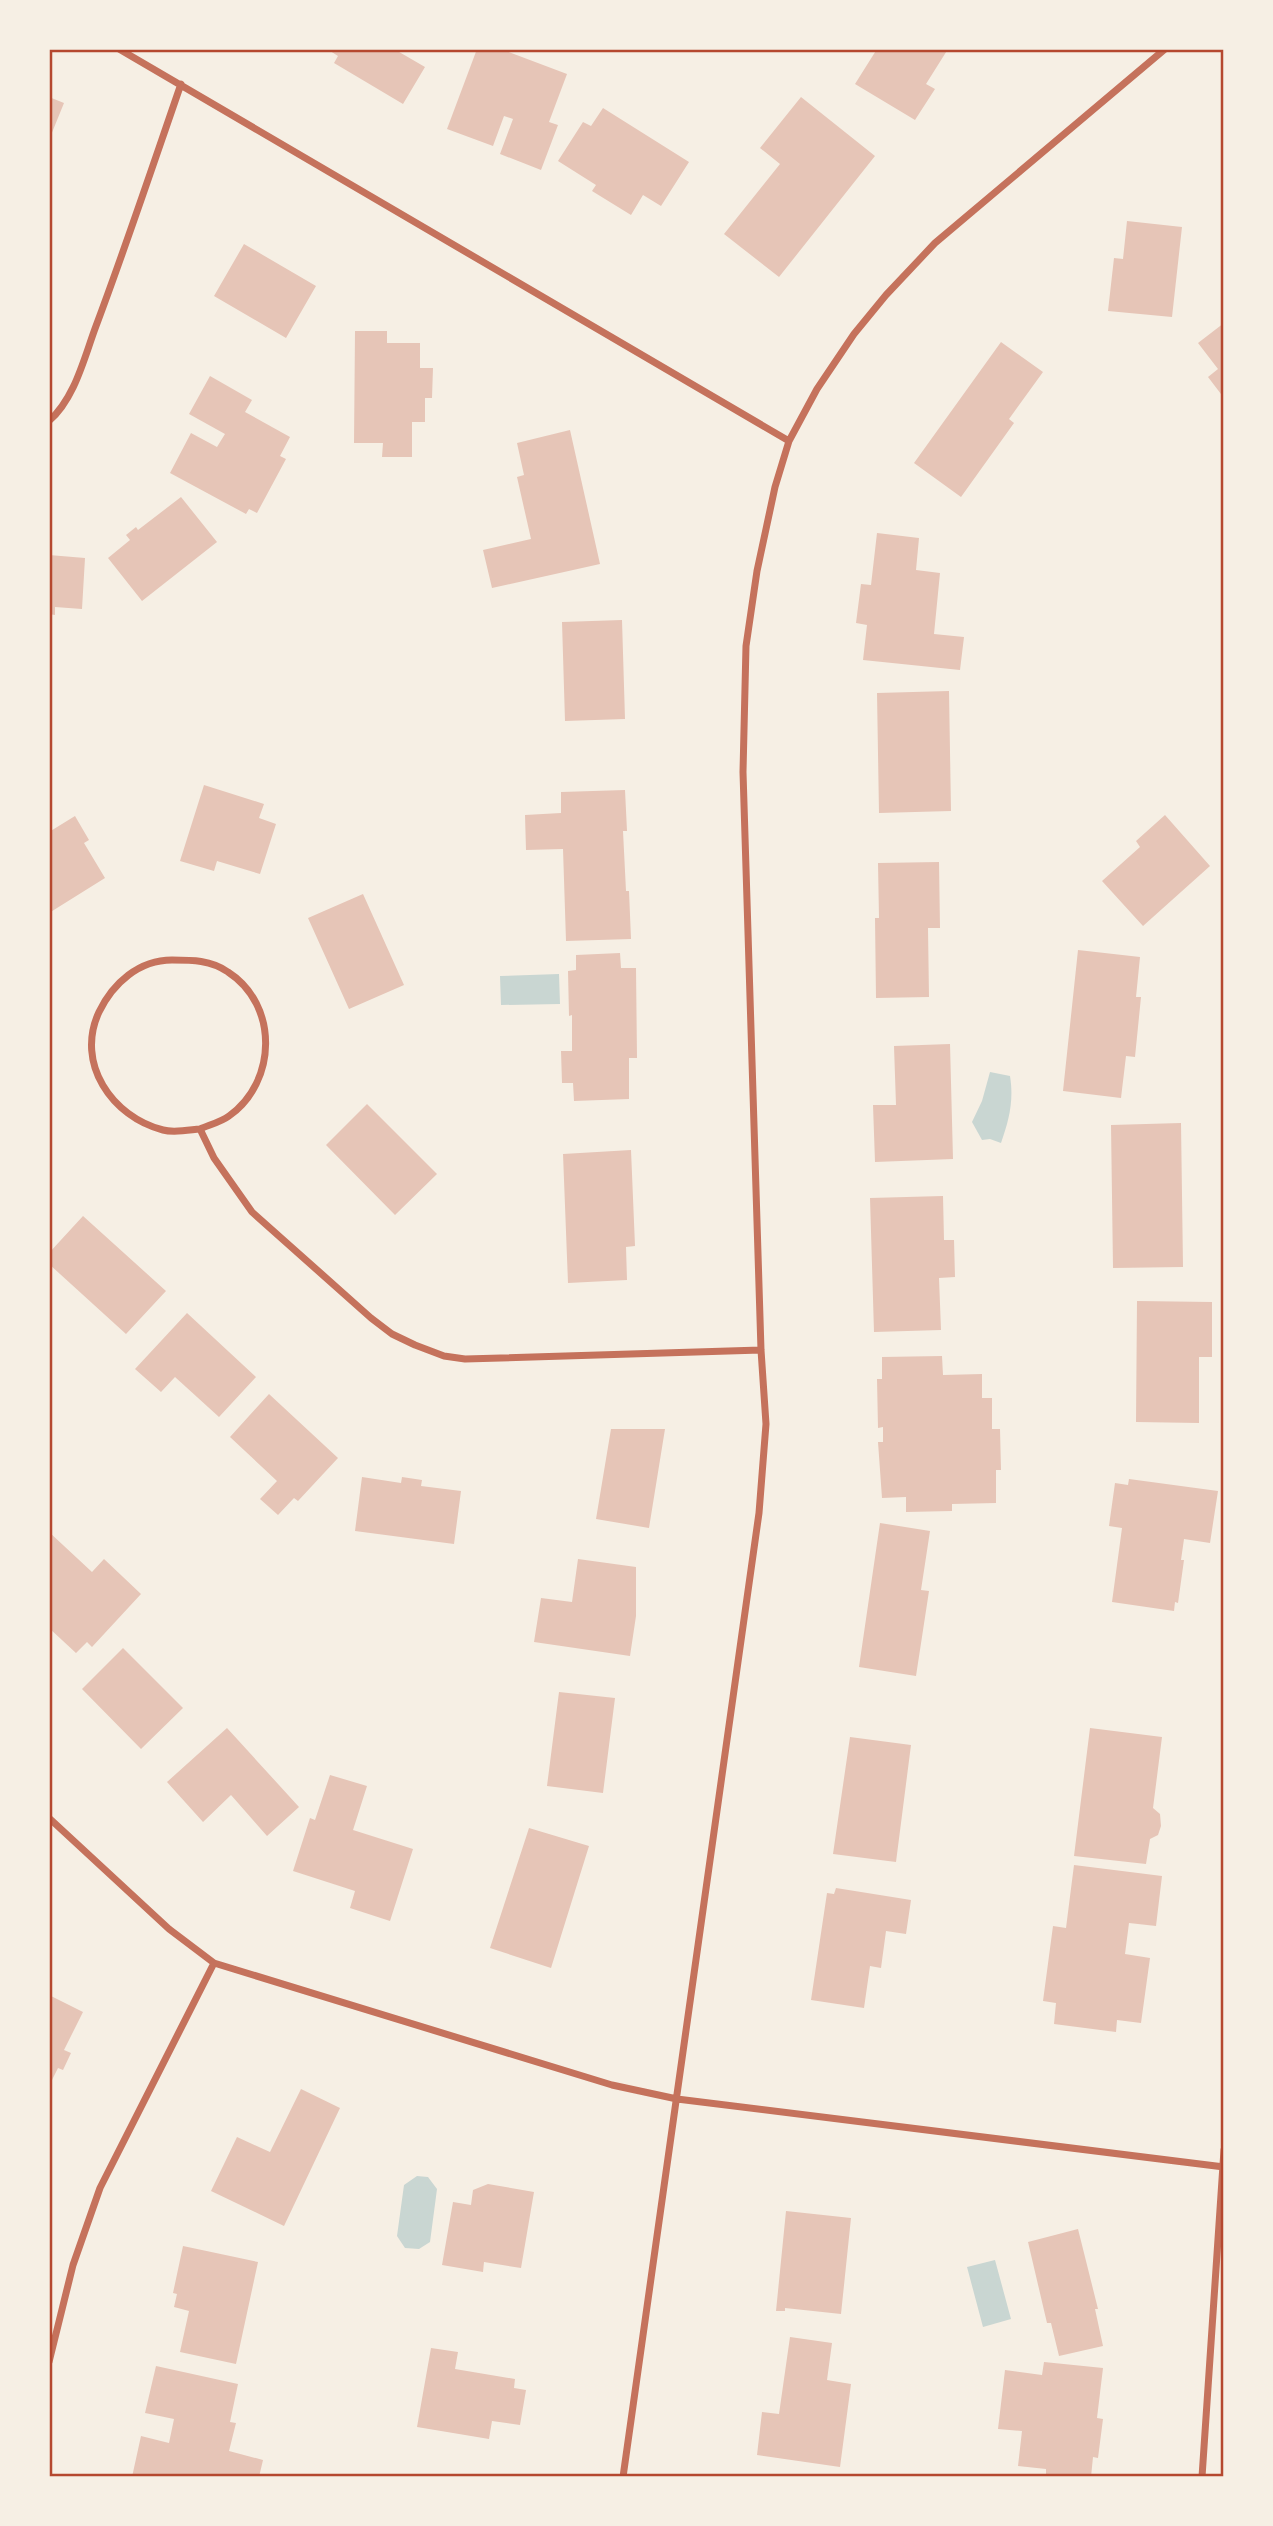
<svg xmlns="http://www.w3.org/2000/svg" width="1273" height="2526" viewBox="0 0 1273 2526" font-family="'Archivo Narrow',sans-serif">
	<style>
		.water { fill: #c9d6d2 }
		.building { fill: #e6c5b7 }
		.lines { fill: none; stroke-linecap: round; stroke-linejoin: round }
		.minor { stroke: #c5725c; stroke-width: 7 }
		.neatline { fill: none; stroke: #b5482f; stroke-width: 2.5 }
	</style>
	<rect width="100%" height="100%" fill="#f6efe4"/>
	<!-- water -->
	<path class="water" d="M 559,974 L 560,1004 L 501,1005 L 500,976 Z
		M 990,1072 L 1010,1076 C 1014,1101 1009,1120 1001,1143 L 990,1139 L 982,1140 L 972,1122 L 982,1101 Z
		M 417,2176 L 428,2177 L 437,2189 L 430,2242 L 419,2249 L 405,2248 L 397,2236 L 404,2185 Z
		M 995,2260 L 1011,2319 L 983,2327 L 967,2267 Z"/>
	<!-- building -->
	<path class="building" d="M 327,49 L 394,49 L 425,67 L 403,104 L 334,63 L 338,56 Z
		M 477,49 L 501,49 L 567,74 L 549,122 L 558,125 L 541,170 L 500,154 L 513,119 L 504,116 L 493,146 L 447,129 Z
		M 877,49 L 948,49 L 926,84 L 935,89 L 915,120 L 855,84 Z
		M 49,97 L 64,103 L 49,140 Z
		M 801,97 L 875,156 L 779,277 L 724,234 L 780,164 L 760,148 Z
		M 603,108 L 689,162 L 661,206 L 643,195 L 631,215 L 592,191 L 596,185 L 558,161 L 583,122 L 591,126 Z
		M 1127,221 L 1182,227 L 1172,317 L 1108,311 L 1114,258 L 1123,259 Z
		M 244,244 L 316,286 L 286,338 L 214,296 Z
		M 1224,323 L 1224,398 L 1208,377 L 1218,369 L 1198,343 Z
		M 355,331 L 387,331 L 387,343 L 420,343 L 420,368 L 433,368 L 432,398 L 425,398 L 425,422 L 412,422 L 412,457 L 382,457 L 383,443 L 354,443 Z
		M 1001,342 L 1043,372 L 1009,419 L 1014,423 L 961,497 L 914,463 Z
		M 210,376 L 252,400 L 245,412 L 290,437 L 280,456 L 286,459 L 257,513 L 249,509 L 246,514 L 170,473 L 191,433 L 217,447 L 225,434 L 189,414 Z
		M 570,430 L 600,564 L 492,588 L 483,550 L 531,539 L 517,477 L 524,475 L 517,443 Z
		M 181,497 L 217,542 L 142,601 L 108,558 L 130,540 L 126,535 L 136,527 L 138,530 Z
		M 877,533 L 919,538 L 916,570 L 940,573 L 934,634 L 964,637 L 960,670 L 863,660 L 867,625 L 856,623 L 861,584 L 871,585 Z
		M 49,555 L 85,558 L 82,609 L 55,607 L 55,615 L 49,614 Z
		M 622,620 L 625,719 L 565,721 L 562,622 Z
		M 949,691 L 951,811 L 879,813 L 877,693 Z
		M 204,785 L 264,804 L 259,818 L 276,824 L 260,874 L 217,861 L 214,871 L 180,861 Z
		M 625,790 L 627,831 L 623,831 L 626,891 L 629,891 L 631,939 L 566,941 L 563,849 L 526,850 L 525,815 L 561,813 L 561,792 Z
		M 1165,815 L 1210,866 L 1143,926 L 1102,881 L 1140,847 L 1136,841 Z
		M 75,816 L 89,840 L 84,843 L 105,878 L 49,913 L 49,832 Z
		M 939,862 L 940,928 L 928,928 L 929,997 L 876,998 L 875,918 L 879,918 L 878,863 Z
		M 363,894 L 404,985 L 349,1009 L 308,918 Z
		M 1078,950 L 1140,957 L 1136,997 L 1141,997 L 1135,1057 L 1126,1056 L 1121,1098 L 1063,1091 Z
		M 620,953 L 621,968 L 636,968 L 637,1058 L 629,1058 L 629,1099 L 574,1101 L 573,1083 L 562,1083 L 561,1051 L 572,1051 L 572,1015 L 569,1016 L 568,971 L 576,970 L 576,955 Z
		M 950,1044 L 953,1159 L 875,1162 L 873,1105 L 896,1105 L 894,1046 Z
		M 367,1104 L 437,1174 L 395,1215 L 326,1145 Z
		M 1181,1123 L 1183,1267 L 1113,1268 L 1111,1125 Z
		M 631,1150 L 635,1246 L 626,1247 L 627,1280 L 568,1283 L 563,1154 Z
		M 943,1196 L 944,1240 L 954,1240 L 955,1277 L 939,1278 L 941,1330 L 874,1332 L 870,1198 Z
		M 83,1216 L 166,1291 L 126,1334 L 49,1264 L 49,1253 Z
		M 1137,1301 L 1212,1302 L 1212,1357 L 1199,1357 L 1199,1423 L 1136,1422 Z
		M 187,1313 L 256,1377 L 219,1417 L 175,1377 L 161,1392 L 135,1369 Z
		M 942,1356 L 943,1375 L 982,1374 L 982,1398 L 992,1398 L 992,1429 L 1000,1429 L 1001,1470 L 996,1470 L 996,1503 L 952,1504 L 952,1511 L 906,1512 L 906,1497 L 882,1498 L 878,1442 L 883,1442 L 883,1427 L 878,1428 L 877,1379 L 882,1379 L 882,1357 Z
		M 269,1394 L 338,1458 L 298,1501 L 294,1498 L 278,1515 L 260,1499 L 277,1481 L 230,1437 Z
		M 611,1429 L 665,1429 L 649,1528 L 596,1519 Z
		M 362,1477 L 401,1483 L 402,1477 L 422,1480 L 421,1486 L 461,1491 L 454,1544 L 355,1531 Z
		M 1129,1479 L 1218,1491 L 1210,1543 L 1184,1539 L 1181,1560 L 1184,1560 L 1178,1603 L 1175,1602 L 1174,1611 L 1112,1602 L 1122,1528 L 1109,1526 L 1115,1483 L 1128,1485 Z
		M 880,1523 L 930,1531 L 921,1590 L 929,1591 L 916,1676 L 859,1667 Z
		M 49,1532 L 92,1572 L 104,1559 L 141,1594 L 92,1647 L 87,1642 L 76,1653 L 49,1628 Z
		M 578,1559 L 636,1567 L 636,1616 L 630,1656 L 534,1642 L 541,1598 L 572,1602 Z
		M 123,1648 L 183,1708 L 141,1749 L 82,1689 Z
		M 559,1692 L 615,1698 L 603,1793 L 547,1786 Z
		M 227,1728 L 299,1807 L 267,1836 L 231,1795 L 203,1822 L 167,1782 Z
		M 1090,1728 L 1162,1737 L 1153,1808 L 1160,1814 L 1161,1826 L 1158,1835 L 1150,1839 L 1146,1864 L 1074,1856 Z
		M 850,1737 L 911,1745 L 896,1862 L 833,1854 Z
		M 330,1775 L 367,1786 L 353,1830 L 413,1849 L 390,1921 L 350,1908 L 355,1891 L 293,1871 L 310,1818 L 315,1820 Z
		M 529,1828 L 589,1846 L 551,1968 L 490,1948 Z
		M 1074,1865 L 1162,1876 L 1156,1926 L 1129,1923 L 1125,1954 L 1150,1958 L 1141,2023 L 1117,2020 L 1116,2032 L 1054,2024 L 1056,2003 L 1043,2001 L 1053,1926 L 1066,1928 Z
		M 836,1888 L 911,1900 L 906,1934 L 886,1931 L 881,1968 L 870,1966 L 864,2008 L 811,2000 L 827,1893 L 834,1894 Z
		M 49,1995 L 83,2012 L 64,2050 L 71,2053 L 63,2070 L 58,2068 L 49,2086 Z
		M 301,2089 L 340,2108 L 284,2226 L 211,2191 L 237,2137 L 270,2152 Z
		M 488,2184 L 534,2192 L 521,2268 L 484,2262 L 483,2272 L 442,2265 L 453,2202 L 471,2205 L 473,2190 Z
		M 786,2211 L 851,2218 L 841,2314 L 785,2308 L 785,2311 L 776,2311 Z
		M 1078,2229 L 1098,2309 L 1095,2309 L 1103,2346 L 1059,2356 L 1051,2323 L 1047,2323 L 1028,2242 Z
		M 183,2246 L 258,2262 L 236,2364 L 180,2352 L 189,2311 L 174,2307 L 177,2294 L 173,2293 Z
		M 790,2337 L 832,2343 L 827,2380 L 851,2384 L 840,2467 L 757,2455 L 762,2412 L 779,2414 Z
		M 431,2348 L 458,2352 L 455,2369 L 515,2379 L 514,2388 L 526,2390 L 520,2425 L 492,2421 L 489,2439 L 417,2427 Z
		M 1044,2362 L 1103,2368 L 1097,2418 L 1103,2419 L 1098,2458 L 1093,2457 L 1091,2477 L 1046,2477 L 1046,2469 L 1018,2466 L 1022,2431 L 998,2429 L 1005,2370 L 1042,2375 Z
		M 156,2366 L 238,2384 L 230,2422 L 236,2423 L 229,2451 L 263,2460 L 259,2477 L 132,2477 L 141,2436 L 169,2443 L 174,2419 L 145,2413 Z"/>
	<g class="lines">
		<!-- minor -->
		<path class="minor" d="M 119,49 L 789,441
			M 49,421 C 75,398 84,358 96,326 C 126,246 153,165 181,84
			M 200,1129 C 189,1130 174,1133 163,1130 C 112,1117 75,1063 99,1012 C 113,983 139,960 172,960 C 192,960 211,960 228,972 C 279,1005 277,1082 229,1116 C 221,1122 209,1125 200,1129 L 214,1158 L 252,1212 L 371,1318 L 392,1334 L 415,1345 L 444,1356 L 465,1359 L 761,1350
			M 49,1818 L 169,1929 L 214,1963 L 612,2085 L 677,2099 L 1224,2167
			M 49,2362 L 73,2265 L 100,2188 L 214,1963
			M 623,2477 L 759,1513 L 766,1424 L 761,1350 L 743,772 L 746,646 L 757,571 L 775,487 L 789,441 L 817,389 L 854,334 L 886,295 L 935,243 L 1165,49
			M 1202,2477 L 1224,2150"/>
	</g>
	<!-- border -->
	<rect width="1273" height="2526" fill="none" stroke="#f6efe4" stroke-width="102"/>
	<rect x="51" y="51" width="1171" height="2424" class="neatline"/>
</svg>
